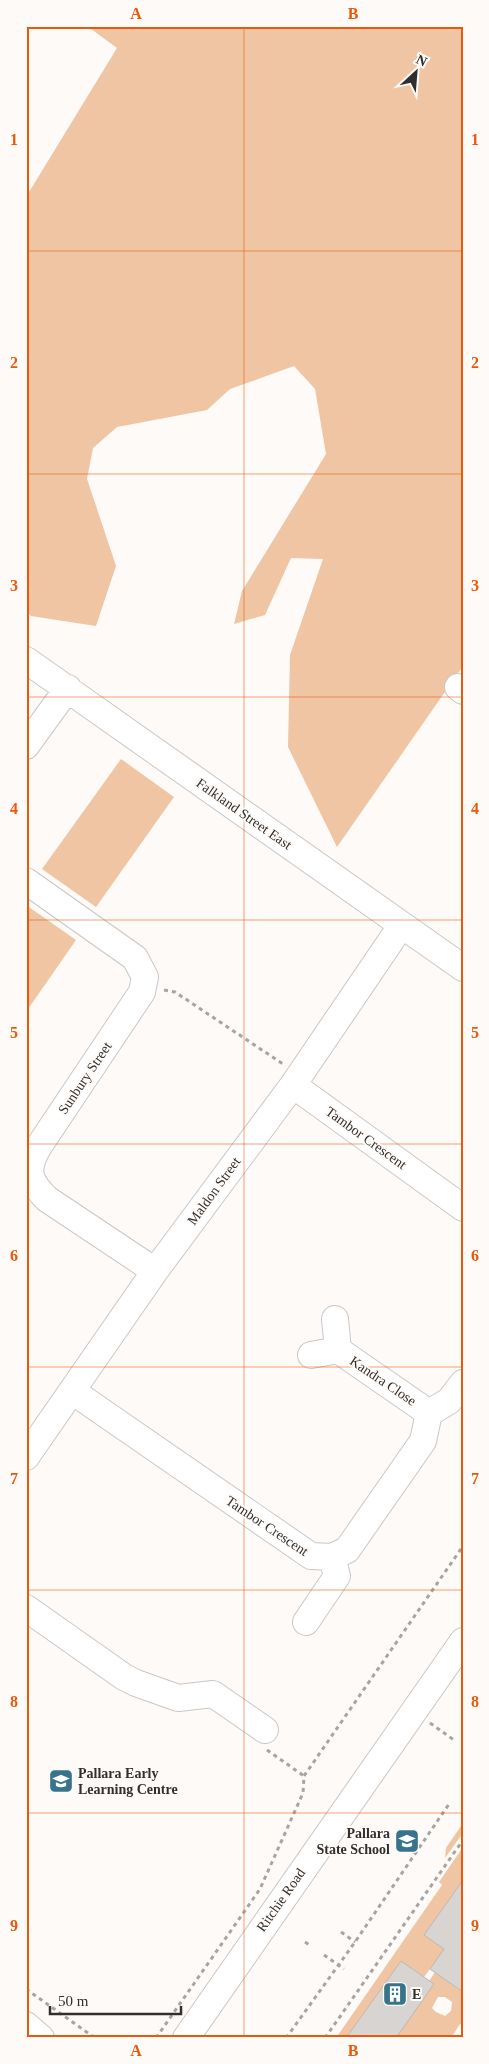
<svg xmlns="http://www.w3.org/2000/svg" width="489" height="2064" viewBox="0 0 489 2064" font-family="Georgia,serif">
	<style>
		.green { fill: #efc5a3; fill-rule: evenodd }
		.building { fill: #d8d4d1; stroke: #bbb7b4 }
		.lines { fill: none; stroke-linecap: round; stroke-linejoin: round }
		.minor-casing { stroke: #cbc7c4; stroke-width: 28 }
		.path { stroke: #a7a4a2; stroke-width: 3; stroke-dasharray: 4 4; stroke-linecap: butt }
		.minor { stroke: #fff; stroke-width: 26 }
		.grid { fill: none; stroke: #e8590c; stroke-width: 1; stroke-opacity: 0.55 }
		.labels { text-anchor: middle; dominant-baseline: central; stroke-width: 4; stroke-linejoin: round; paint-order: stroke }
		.street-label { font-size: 14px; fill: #312f2e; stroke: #fefaf7 }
		.poi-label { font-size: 14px; font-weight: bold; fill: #312f2e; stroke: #fefaf7; text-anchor: start }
		.neatline { fill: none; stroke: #e8590c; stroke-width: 2 }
		.grid-label { font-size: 16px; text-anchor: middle; font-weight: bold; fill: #e8590c }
	</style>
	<rect width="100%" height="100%" fill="#fefaf7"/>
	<!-- green -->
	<path class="green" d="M 87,26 L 463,26 L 463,666 L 337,847 L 288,747 L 290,655 L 323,559 L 291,558 L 265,615 L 234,624 L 242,591 L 326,454 L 315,389 L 294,366 L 230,389 L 207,410 L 117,427 L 93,448 L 87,479 L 116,566 L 96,626 L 31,616 L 26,611 L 26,197 L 117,48 Z
		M 121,759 L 174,797 L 96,907 L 42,869 Z
		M 26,905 L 76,940 L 26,1012 Z
		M 463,1823 L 463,1833 L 445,1858 L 446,1848 Z
		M 463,1847 L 463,1880 L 424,1935 L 463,1962 L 435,1962 L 424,1977 L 401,1961 L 346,2038 L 336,2038 L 442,1885 L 439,1882 Z
		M 435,1972 L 458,1989 L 463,1987 L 463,2025 L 460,2024 L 451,2038 L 403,2038 L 398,2034 L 434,1984 L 429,1981 ZM 438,1997 L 445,1997 L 452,2002 L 451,2011 L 445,2016 L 436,2012 L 432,2008 Z"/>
	<!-- building -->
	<path class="building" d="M 463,1880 L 463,1992 L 430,1969 L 444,1949 L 424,1935 Z
		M 401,1961 L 434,1984 L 396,2038 L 346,2038 Z"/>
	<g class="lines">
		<defs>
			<path id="minor" d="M 26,660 L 463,968
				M 458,687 L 463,691
				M 26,746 L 68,688
				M 26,881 L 135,958 L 145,977 L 142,992 L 39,1146 C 25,1170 28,1180 47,1199 L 155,1271
				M 293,1085 L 463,1208
				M 335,1319 L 338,1350 L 429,1413
				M 311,1355 L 338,1350
				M 72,1391 L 311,1556 L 332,1557 L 347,1550 L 423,1441 L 429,1413 L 449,1401 L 463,1383
				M 26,1457 L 155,1271 L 293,1085 L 401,926
				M 26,1608 L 124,1677 L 136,1683 L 178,1698 L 213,1694 L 265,1730
				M 306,1622 L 337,1576 L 332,1557
				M 26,2025 L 41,2038
				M 186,2038 L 463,1641"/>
		</defs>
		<!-- minor casing -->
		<use href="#minor" class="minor-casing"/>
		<!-- path -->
		<path class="path" d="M 164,990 L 175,992 L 283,1064
			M 430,1723 L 454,1740
			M 267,1750 L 304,1776
			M 341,1932 L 355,1942
			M 305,1942 L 311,1946
			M 324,1955 L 344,1969
			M 26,1989 L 95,2038
			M 156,2038 L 260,1889 L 303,1793 L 304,1776 L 463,1546
			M 286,2038 L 355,1942 L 449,1804
			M 325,2038 L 463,1840"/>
		<!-- minor -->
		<use href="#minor" class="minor"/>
	</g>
	<!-- grid -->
	<path class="grid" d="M 244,26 L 244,2038M 26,251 L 463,251M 26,474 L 463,474M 26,697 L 463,697M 26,920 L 463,920M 26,1144 L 463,1144M 26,1367 L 463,1367M 26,1590 L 463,1590M 26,1813 L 463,1813"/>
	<!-- icons -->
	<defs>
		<symbol id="school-square" viewBox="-11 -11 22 22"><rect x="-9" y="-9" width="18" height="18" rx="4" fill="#37738b" stroke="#fefaf7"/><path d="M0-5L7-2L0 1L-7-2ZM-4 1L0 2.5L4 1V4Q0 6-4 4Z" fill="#fff"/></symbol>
		<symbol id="building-square" viewBox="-11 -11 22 22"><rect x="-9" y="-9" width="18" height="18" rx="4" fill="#37738b" stroke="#fefaf7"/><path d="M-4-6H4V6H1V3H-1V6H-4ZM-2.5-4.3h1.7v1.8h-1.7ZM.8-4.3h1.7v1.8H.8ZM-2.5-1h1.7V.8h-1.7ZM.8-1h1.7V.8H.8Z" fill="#fff"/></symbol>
	</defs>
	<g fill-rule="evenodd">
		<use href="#school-square" x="47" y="1767" width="28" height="28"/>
		<use href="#school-square" x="393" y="1827" width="28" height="28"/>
		<use href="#building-square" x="381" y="1980" width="28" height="28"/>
	</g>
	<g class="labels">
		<!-- street labels -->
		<g class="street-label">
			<text transform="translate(244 814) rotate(35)">Falkland Street East</text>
			<text transform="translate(85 1078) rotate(-56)">Sunbury Street</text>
			<text transform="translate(366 1138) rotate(36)">Tambor Crescent</text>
			<text transform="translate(214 1191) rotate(-54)">Maldon Street</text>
			<text transform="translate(383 1381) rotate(34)">Kandra Close</text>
			<text transform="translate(267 1526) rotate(34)">Tambor Crescent</text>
			<text transform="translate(281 1900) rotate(-55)">Ritchie Road</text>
		</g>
		<!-- poi labels -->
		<g class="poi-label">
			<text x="78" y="1773">Pallara Early<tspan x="78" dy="16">Learning Centre</tspan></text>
			<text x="390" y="1833" text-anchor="end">Pallara<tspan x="390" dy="16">State School</tspan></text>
			<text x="412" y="1994">E</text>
		</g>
	</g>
	<!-- border -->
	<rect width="489" height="2064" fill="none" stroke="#fefaf7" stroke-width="55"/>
	<!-- north arrow -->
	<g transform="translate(416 72) rotate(26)" stroke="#fefaf7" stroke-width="4" paint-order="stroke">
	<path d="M0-4L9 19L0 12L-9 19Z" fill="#312f2e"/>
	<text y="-8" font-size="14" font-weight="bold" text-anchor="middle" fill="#312f2e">N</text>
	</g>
	<!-- scale -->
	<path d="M50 2006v8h131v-8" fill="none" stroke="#312f2e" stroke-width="2.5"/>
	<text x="58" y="2006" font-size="15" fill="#312f2e" stroke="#fefaf7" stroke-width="4" paint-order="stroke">50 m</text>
	<rect x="28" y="28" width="434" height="2008" class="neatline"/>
	<g class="grid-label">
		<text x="136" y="19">A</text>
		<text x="353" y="19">B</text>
		<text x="14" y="145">1</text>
		<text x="475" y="145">1</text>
		<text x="14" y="368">2</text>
		<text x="475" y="368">2</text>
		<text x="14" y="591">3</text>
		<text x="475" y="591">3</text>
		<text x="14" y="814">4</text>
		<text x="475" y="814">4</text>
		<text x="14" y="1038">5</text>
		<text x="475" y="1038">5</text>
		<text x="14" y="1261">6</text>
		<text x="475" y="1261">6</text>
		<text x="14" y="1484">7</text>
		<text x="475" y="1484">7</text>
		<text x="14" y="1707">8</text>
		<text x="475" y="1707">8</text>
		<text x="14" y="1931">9</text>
		<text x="475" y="1931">9</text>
		<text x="136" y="2056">A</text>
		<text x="353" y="2056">B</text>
	</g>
</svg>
